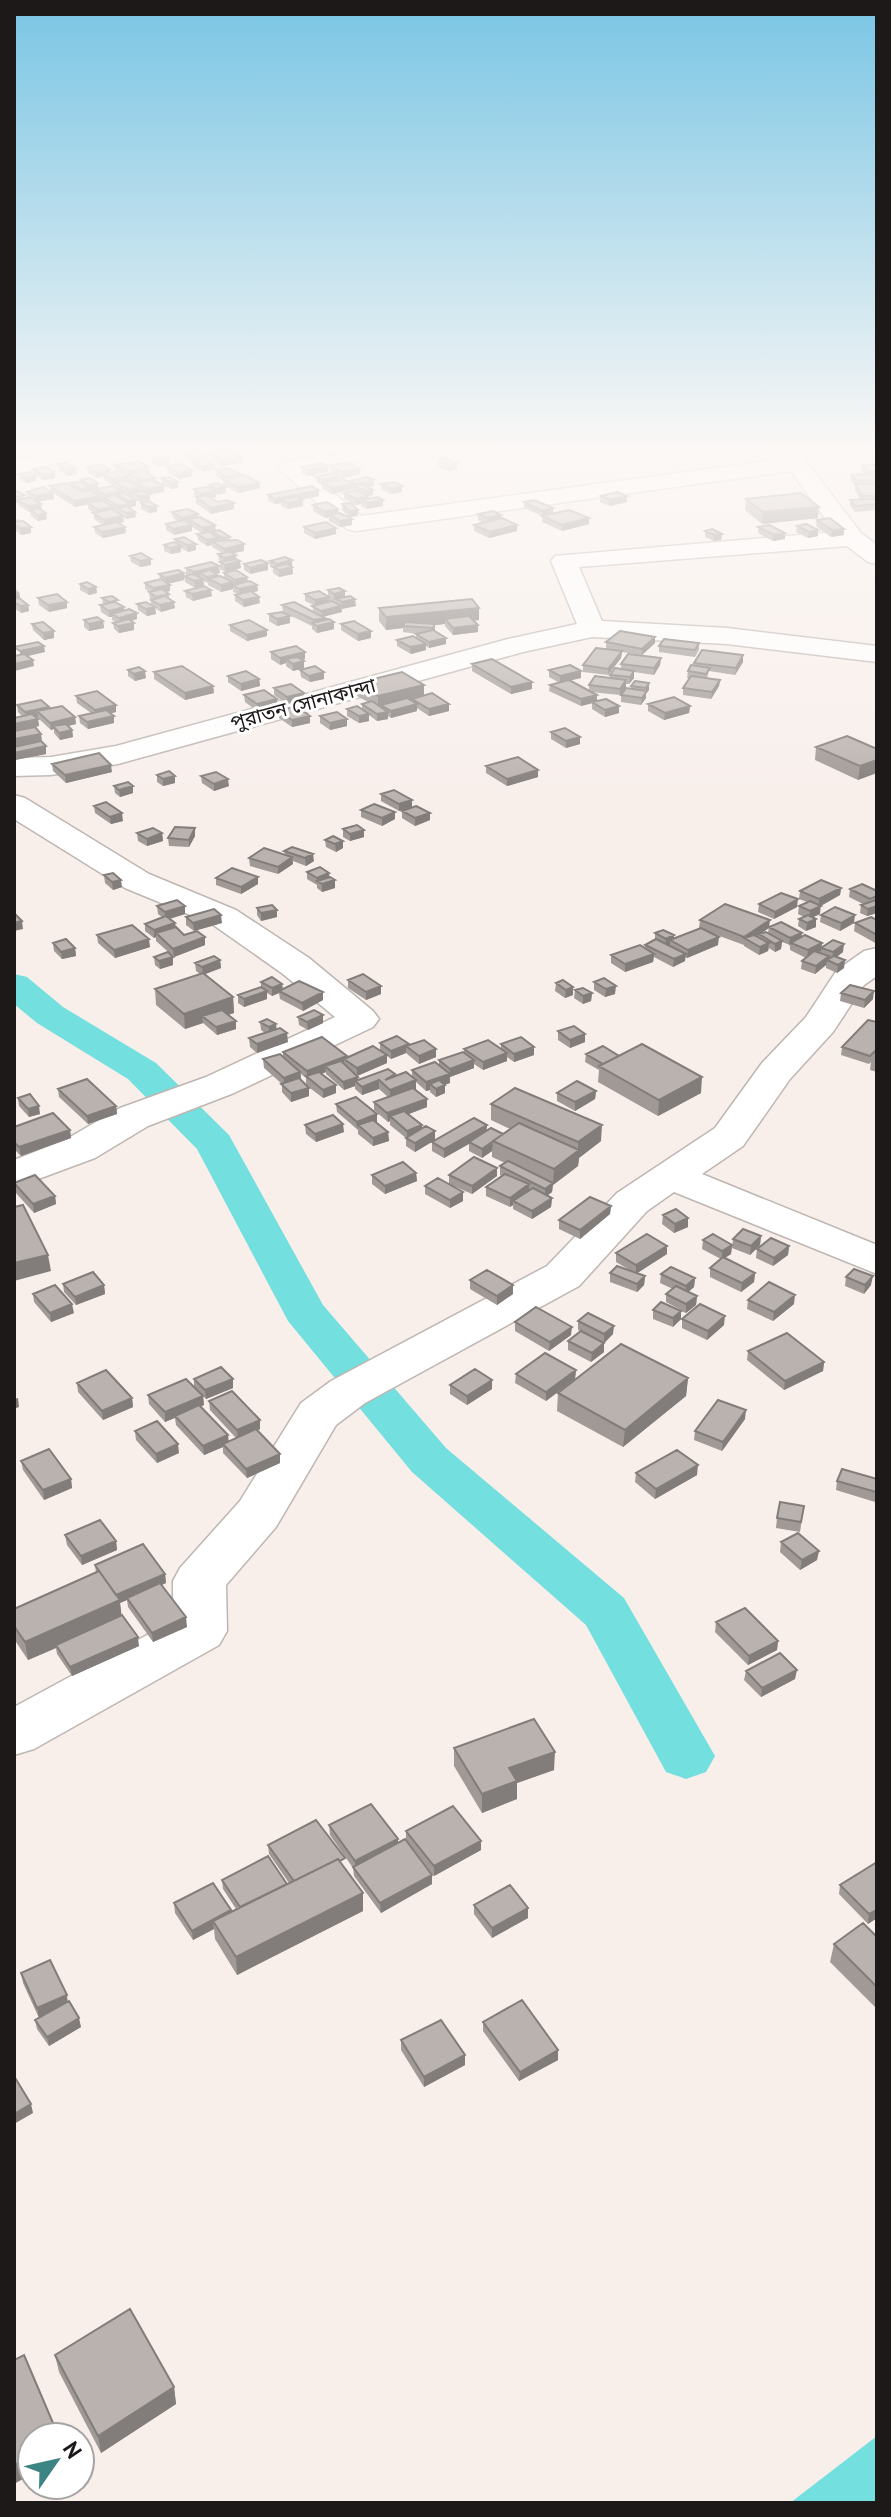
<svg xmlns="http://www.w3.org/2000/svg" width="891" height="2517" viewBox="0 0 891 2517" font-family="'PT Sans','Noto Sans Bengali',sans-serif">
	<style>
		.water { fill: #73dfde }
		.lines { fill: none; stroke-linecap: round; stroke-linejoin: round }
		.canal { fill: #73dfde; fill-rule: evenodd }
		.minor-casing { stroke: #beb6b2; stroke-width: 3 }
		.minor { fill: #fff; fill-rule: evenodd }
		.wall { fill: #a09996 }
		.shaded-wall { fill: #827d7a }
		.building { fill: #bab2ae; stroke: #827d7a; stroke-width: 2 }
		.labels { text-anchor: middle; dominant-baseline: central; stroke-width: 6; stroke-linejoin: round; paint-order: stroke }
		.far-street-label { font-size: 20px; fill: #1c1918; stroke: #fff }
	</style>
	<rect width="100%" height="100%" fill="#f8efeb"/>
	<!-- water -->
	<path class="water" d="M 877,2436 L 877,2503 L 790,2503 Z"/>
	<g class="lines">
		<!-- canal -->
		<path class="canal" d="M 14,974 L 27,977 L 63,1007 L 156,1063 L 229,1135 L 323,1305 L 446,1448 L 624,1598 L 715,1756 L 706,1772 L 686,1779 L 666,1772 L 586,1625 L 412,1472 L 288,1321 L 197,1149 L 128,1079 L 37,1023 L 14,1004 Z"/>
		<defs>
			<path id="minor" d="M 51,451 L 85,451 L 82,456 L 14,475 L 14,461 Z
				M 342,451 L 383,451 L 380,456 L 307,471 L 361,516 L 782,459 L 776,451 L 798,451 L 861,533 L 877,545 L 877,564 L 868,562 L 847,546 L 579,567 L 602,621 L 727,628 L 877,646 L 877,662 L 727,644 L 592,637 L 523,652 L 118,764 L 51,775 L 14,776 L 14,758 L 51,757 L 116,746 L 508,639 L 577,624 L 551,561 L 555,556 L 835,532 L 791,471 L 356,531 L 347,529 L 278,468 L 281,463 Z
				M 14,795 L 25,798 L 149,874 L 236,910 L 309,958 L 373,1011 L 379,1019 L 373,1027 L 234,1093 L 148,1126 L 95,1158 L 14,1188 L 14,1160 L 65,1140 L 120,1108 L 206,1077 L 335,1017 L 283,974 L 212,924 L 125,888 L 14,819 Z
				M 877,948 L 877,976 L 864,985 L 833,1032 L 790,1079 L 743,1146 L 702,1174 L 877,1245 L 877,1274 L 674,1192 L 647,1211 L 579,1286 L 365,1403 L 336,1425 L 276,1527 L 226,1585 L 227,1631 L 219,1645 L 34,1749 L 14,1755 L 14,1707 L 173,1621 L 173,1581 L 180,1568 L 240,1501 L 301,1403 L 331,1381 L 547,1266 L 617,1193 L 715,1128 L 762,1063 L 806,1017 L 837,970 L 864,951 Z"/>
		</defs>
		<!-- minor casing -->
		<use href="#minor" class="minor-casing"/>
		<!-- minor -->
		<use href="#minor" class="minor"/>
	</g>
	<!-- wall -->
	<path class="wall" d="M 322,451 L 346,451 L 346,452 L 329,456 L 322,453 Z
		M 801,451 L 832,451 L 832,454 L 804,455 Z
		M 184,452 L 207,460 L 215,469 L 203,472 L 193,466 L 193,462 L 184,458 Z
		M 210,453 L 243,462 L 222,466 L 210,459 Z
		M 152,458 L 169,465 L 158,467 L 152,463 Z
		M 438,460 L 457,463 L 457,469 L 448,471 L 438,466 Z
		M 57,464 L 77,474 L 68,476 L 58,470 Z
		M 114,465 L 149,467 L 150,473 L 147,473 L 164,492 L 150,494 L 150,500 L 140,502 L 134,499 L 136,500 L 136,506 L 131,507 L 136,517 L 126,519 L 123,517 L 124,522 L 119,523 L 125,527 L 126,533 L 103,538 L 95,533 L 94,527 L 103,525 L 94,519 L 94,513 L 88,509 L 88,504 L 75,507 L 53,493 L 54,499 L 37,502 L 47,519 L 38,521 L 31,516 L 30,512 L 29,512 L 18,505 L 18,503 L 14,502 L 14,491 L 25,498 L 28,497 L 27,492 L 51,492 L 50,486 L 72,486 L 71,483 L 82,482 L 81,480 L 98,489 L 115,487 L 115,484 L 112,485 L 104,480 L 103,476 L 96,478 L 88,473 L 87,467 L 110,469 L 110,473 L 116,472 L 115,471 Z
		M 330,465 L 360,469 L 360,474 L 342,478 L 340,477 L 340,479 L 349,482 L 374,480 L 374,486 L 368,487 L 373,490 L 373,495 L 368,496 L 368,498 L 383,506 L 367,509 L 361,506 L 361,504 L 356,505 L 344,499 L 344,493 L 354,491 L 353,488 L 353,489 L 332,494 L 322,489 L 322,485 L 317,483 L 316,477 L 335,474 L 330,471 Z
		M 862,465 L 877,465 L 877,510 L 855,512 L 850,506 L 850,500 L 860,500 L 855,490 L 855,485 L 851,481 L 851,475 L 864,474 L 862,471 Z
		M 167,467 L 192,476 L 179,479 L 168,473 Z
		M 302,467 L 328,472 L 308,476 L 302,473 Z
		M 33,469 L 55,478 L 43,480 L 36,476 L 36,481 L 26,483 L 20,480 L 19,474 L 33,474 Z
		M 216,470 L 240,476 L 260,488 L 238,493 L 223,485 L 223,480 L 216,476 Z
		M 161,478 L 178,488 L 171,489 L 162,484 Z
		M 381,484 L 402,486 L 402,492 L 391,494 L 381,490 Z
		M 209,485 L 226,493 L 216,494 L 216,497 L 212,498 L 218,502 L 234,503 L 234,509 L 211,514 L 196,503 L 196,497 L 197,497 L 194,495 L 194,489 L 209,488 Z
		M 268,495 L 319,496 L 301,500 L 302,500 L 303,506 L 288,509 L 281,506 L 281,503 L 275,504 L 268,501 Z
		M 601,496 L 627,496 L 627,502 L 610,506 L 600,502 Z
		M 746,499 L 818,518 L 762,524 L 745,510 Z
		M 524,502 L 553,513 L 589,524 L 562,531 L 542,522 L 542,516 L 524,508 Z
		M 141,503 L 157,506 L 157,512 L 149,513 L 141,509 Z
		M 342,504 L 358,510 L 358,516 L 349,517 L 342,510 Z
		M 313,505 L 339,513 L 352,519 L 352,525 L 340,527 L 329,521 L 329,517 L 325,518 L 313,511 Z
		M 172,512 L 198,514 L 198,517 L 216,531 L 230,537 L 230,540 L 244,551 L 233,553 L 236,555 L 236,560 L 241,568 L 225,572 L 220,569 L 220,562 L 221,562 L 219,560 L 218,554 L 222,553 L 212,547 L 212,545 L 207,546 L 198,540 L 197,534 L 202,533 L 192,527 L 192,531 L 174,535 L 166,530 L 166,524 L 178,521 L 173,518 Z
		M 478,514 L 501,518 L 517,531 L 489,538 L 474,531 L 474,525 L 484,523 L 478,520 Z
		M 20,519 L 20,521 L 31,527 L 31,533 L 21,535 L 16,531 L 16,535 L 14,535 L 14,520 Z
		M 817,520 L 844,535 L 831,537 L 816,526 Z
		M 797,526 L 818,536 L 808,538 L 796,532 Z
		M 304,527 L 336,528 L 336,534 L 315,539 L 304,533 Z
		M 758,527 L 785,533 L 785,539 L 773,541 L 758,533 Z
		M 705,531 L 722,534 L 721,540 L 714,541 L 705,537 Z
		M 175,539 L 196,544 L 196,550 L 188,552 L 181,548 L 181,552 L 171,554 L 164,551 L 164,545 L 175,543 Z
		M 130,556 L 151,559 L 151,565 L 140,567 L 131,562 Z
		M 292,560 L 293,574 L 279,577 L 273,573 L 273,568 L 270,567 L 270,561 Z
		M 268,563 L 268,570 L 250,574 L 244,570 L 244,564 Z
		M 219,566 L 220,573 L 215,574 L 217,576 L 224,578 L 224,573 L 247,577 L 248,582 L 257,585 L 258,591 L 252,592 L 260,603 L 244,607 L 235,601 L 235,595 L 238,594 L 233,592 L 233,589 L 221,592 L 208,585 L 208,583 L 203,581 L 204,585 L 195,588 L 185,582 L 184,576 L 188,575 L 186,574 L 186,568 Z
		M 184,573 L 184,580 L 168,584 L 170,591 L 166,592 L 169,594 L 169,599 L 175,608 L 161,612 L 155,608 L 156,614 L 147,616 L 138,610 L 137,604 L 151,605 L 151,600 L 150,599 L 149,592 L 150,592 L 145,589 L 145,583 L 160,579 L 159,574 Z
		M 80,584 L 96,587 L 97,593 L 89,595 L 80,590 Z
		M 14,588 L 19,592 L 20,598 L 28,605 L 29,611 L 21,613 L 14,608 Z
		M 328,590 L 345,597 L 356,606 L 341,609 L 342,612 L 322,617 L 325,618 L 325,620 L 334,622 L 334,629 L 317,633 L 312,629 L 312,626 L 283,612 L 282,605 L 313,612 L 313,605 L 305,601 L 305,594 L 328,596 Z
		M 185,591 L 212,596 L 193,601 L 186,597 Z
		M 38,598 L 67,602 L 67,608 L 49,612 L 39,605 Z
		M 102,598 L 119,604 L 124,607 L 124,610 L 137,613 L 137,619 L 131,621 L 134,623 L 134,630 L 119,633 L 114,629 L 113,623 L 116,622 L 112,620 L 112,617 L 109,617 L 101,612 L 100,605 L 103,604 Z
		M 379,608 L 479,608 L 479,620 L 473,621 L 478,625 L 478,632 L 453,635 L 445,626 L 445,624 L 435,625 L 435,631 L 446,644 L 429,648 L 426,646 L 426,650 L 411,654 L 397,646 L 397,640 L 416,638 L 416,634 L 417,634 L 403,632 L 403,628 L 386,630 L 379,621 Z
		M 269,614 L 290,623 L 277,626 L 269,621 Z
		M 84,620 L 103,621 L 104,628 L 89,631 L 84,627 Z
		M 32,624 L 54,631 L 54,638 L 44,640 L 33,630 Z
		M 341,624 L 371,638 L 358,641 L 341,630 Z
		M 230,625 L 267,630 L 267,636 L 247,641 L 230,631 Z
		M 655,637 L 655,643 L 642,655 L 622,652 L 621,658 L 608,675 L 583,672 L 583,665 L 606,649 L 606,642 Z
		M 699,643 L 699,650 L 695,657 L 659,652 L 659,646 Z
		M 271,652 L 305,652 L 305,659 L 302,660 L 304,668 L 293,671 L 286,666 L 286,663 L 280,665 L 271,659 Z
		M 743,655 L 743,662 L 735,675 L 709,671 L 707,678 L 720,680 L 719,686 L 711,699 L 683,695 L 683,688 L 689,678 L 687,678 L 688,671 L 693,666 L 694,663 Z
		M 661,658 L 660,665 L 654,675 L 634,672 L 634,678 L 629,684 L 626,684 L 626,687 L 620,695 L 591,692 L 597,701 L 619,713 L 605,717 L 592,709 L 592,703 L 581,706 L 549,691 L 550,685 L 558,682 L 549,677 L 549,670 L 581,678 L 570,680 L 589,690 L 589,685 L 610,678 L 610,675 L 621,669 L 621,664 Z
		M 472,664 L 532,689 L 511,694 L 472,671 Z
		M 128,670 L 146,678 L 135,681 L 128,676 Z
		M 300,670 L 324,672 L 324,679 L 310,682 L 301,677 Z
		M 154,672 L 213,686 L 214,693 L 185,700 L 154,679 Z
		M 228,676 L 259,679 L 260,686 L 241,691 L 228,682 Z
		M 357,683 L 424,696 L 449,711 L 429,716 L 417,708 L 417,711 L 391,718 L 388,716 L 388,719 L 377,721 L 369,715 L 369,721 L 359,723 L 347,716 L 347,709 L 362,709 L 362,704 L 368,702 L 357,696 Z
		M 649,683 L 649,690 L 646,693 L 646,698 L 641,705 L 621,702 L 621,695 L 631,689 L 631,686 Z
		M 274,688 L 304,693 L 304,700 L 287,704 L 274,695 Z
		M 244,695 L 277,699 L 277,706 L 257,711 L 245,702 Z
		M 76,696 L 116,712 L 110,713 L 114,723 L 88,729 L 80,723 L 79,716 L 91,713 L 77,703 Z
		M 648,704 L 690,706 L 689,713 L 664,720 L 648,711 Z
		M 17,705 L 49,707 L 50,709 L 75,717 L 76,724 L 68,726 L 72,730 L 73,737 L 60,740 L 54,733 L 54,729 L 51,730 L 38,718 L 38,717 L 36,717 L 38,719 L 39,726 L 34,727 L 41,741 L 46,746 L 46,754 L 15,760 L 14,747 L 22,716 L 18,712 Z
		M 278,711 L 310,716 L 310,723 L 292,727 L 279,718 Z
		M 320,716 L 347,719 L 347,726 L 330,730 L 320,723 Z
		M 551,732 L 580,737 L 580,744 L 566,748 L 551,739 Z
		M 816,747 L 877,749 L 858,780 L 815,760 Z
		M 52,764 L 112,772 L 66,783 L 53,771 Z
		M 486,766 L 538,770 L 538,777 L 507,786 L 486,773 Z
		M 157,775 L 175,776 L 175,783 L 163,786 L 157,782 Z
		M 201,776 L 229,786 L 214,791 L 202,783 Z
		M 114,786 L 133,793 L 120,797 L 115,793 Z
		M 381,794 L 412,800 L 412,807 L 399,811 L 381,801 Z
		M 94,806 L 123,821 L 111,824 L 95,813 Z
		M 361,810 L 395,819 L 382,826 L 361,817 Z
		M 402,811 L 430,820 L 415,826 L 402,818 Z
		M 343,829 L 364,837 L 350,841 L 343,837 Z
		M 137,833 L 162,833 L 163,841 L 147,846 L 138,841 Z
		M 195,836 L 189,847 L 169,846 L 168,838 Z
		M 325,840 L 343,841 L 343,848 L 336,852 L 326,847 Z
		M 284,851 L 314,861 L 306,866 L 293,861 L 293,864 L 278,874 L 250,866 L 249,858 L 285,854 Z
		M 307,872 L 330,877 L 335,880 L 335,888 L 322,892 L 317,888 L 317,885 L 307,879 Z
		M 104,875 L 122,887 L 113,890 L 105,883 Z
		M 258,877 L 258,884 L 241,894 L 216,885 L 216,878 Z
		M 841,888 L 840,895 L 821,906 L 820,914 L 813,917 L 816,919 L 816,927 L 806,931 L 798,926 L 799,919 L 804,917 L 798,914 L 799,906 L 807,902 L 799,899 L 800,891 Z
		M 850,889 L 877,891 L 877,913 L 867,916 L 860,913 L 861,905 L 863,904 L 849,897 Z
		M 759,904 L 797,907 L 774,919 L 758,912 Z
		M 157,906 L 185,914 L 170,919 L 175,923 L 176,927 L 184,935 L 205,937 L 205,945 L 174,957 L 156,941 L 156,937 L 154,938 L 145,931 L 145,924 L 162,917 L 158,914 Z
		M 257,908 L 277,917 L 261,921 L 257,915 Z
		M 821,915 L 854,923 L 840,931 L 820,922 Z
		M 186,917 L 222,923 L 194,931 L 186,925 Z
		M 700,920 L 769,928 L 760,934 L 768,933 L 769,927 L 822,943 L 821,948 L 843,952 L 837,957 L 844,968 L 837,973 L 826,968 L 826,965 L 815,974 L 801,969 L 802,961 L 806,958 L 790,950 L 790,945 L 782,942 L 781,949 L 775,952 L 769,948 L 768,951 L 759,955 L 744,946 L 744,945 L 706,931 L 718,945 L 687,958 L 685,957 L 685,961 L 673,967 L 654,957 L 653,962 L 625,972 L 611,963 L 611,955 L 645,949 L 645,945 L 655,940 L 655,933 L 674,938 L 699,928 Z
		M 877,920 L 877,944 L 854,931 L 855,923 Z
		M 97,935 L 150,947 L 115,958 L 98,943 Z
		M 53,943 L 75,948 L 76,956 L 62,959 L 54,951 Z
		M 154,957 L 173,957 L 173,965 L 160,969 L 155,965 Z
		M 220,960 L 221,968 L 205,974 L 233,997 L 234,1013 L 228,1015 L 236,1029 L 217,1035 L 203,1023 L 185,1029 L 156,1005 L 155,989 L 200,974 L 196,971 L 195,963 Z
		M 348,980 L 381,994 L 366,1000 L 348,988 Z
		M 261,982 L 282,984 L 283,989 L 323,992 L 323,1000 L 303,1011 L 280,999 L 279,993 L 272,996 L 267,993 L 267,999 L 244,1007 L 238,1003 L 238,995 L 261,987 Z
		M 594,982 L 615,994 L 605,997 L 594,990 Z
		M 556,983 L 573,995 L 565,998 L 555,991 Z
		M 575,990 L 592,993 L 591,1001 L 583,1004 L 574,998 Z
		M 841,993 L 873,999 L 864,1008 L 840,1001 Z
		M 298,1017 L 323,1023 L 308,1030 L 299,1025 Z
		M 260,1022 L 276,1029 L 288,1042 L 257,1053 L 250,1047 L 249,1038 L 265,1033 L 261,1030 Z
		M 877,1022 L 877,1072 L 870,1070 L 871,1062 L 869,1064 L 841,1055 L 842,1047 Z
		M 558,1031 L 585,1042 L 570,1048 L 558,1040 Z
		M 380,1043 L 409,1045 L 436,1049 L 436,1057 L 419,1064 L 406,1053 L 391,1059 L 387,1056 L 387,1063 L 357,1076 L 358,1080 L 395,1074 L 395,1076 L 412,1077 L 412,1070 L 439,1066 L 439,1060 L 464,1053 L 464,1049 L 501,1048 L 501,1044 L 534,1055 L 514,1062 L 507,1057 L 507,1061 L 483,1070 L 474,1064 L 474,1068 L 450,1077 L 450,1083 L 444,1085 L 445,1093 L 436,1097 L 430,1092 L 430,1090 L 426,1091 L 416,1082 L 416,1089 L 415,1089 L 427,1107 L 409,1114 L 422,1129 L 435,1131 L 435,1140 L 415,1152 L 406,1146 L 406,1138 L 390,1125 L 390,1121 L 388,1122 L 374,1110 L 374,1102 L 388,1097 L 379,1089 L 362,1095 L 355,1089 L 355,1086 L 344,1090 L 326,1074 L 326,1072 L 322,1074 L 336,1085 L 336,1093 L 323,1098 L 306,1085 L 306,1078 L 301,1074 L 301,1080 L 309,1096 L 291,1102 L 282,1092 L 282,1084 L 264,1068 L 263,1059 L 283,1057 L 283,1052 L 347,1057 L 380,1051 Z
		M 586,1054 L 619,1056 L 701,1093 L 658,1116 L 598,1082 L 599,1070 L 585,1062 Z
		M 58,1089 L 116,1106 L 117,1114 L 88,1124 L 59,1097 Z
		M 596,1091 L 595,1099 L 575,1111 L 557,1101 L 557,1093 Z
		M 18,1098 L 40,1114 L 29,1117 L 19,1106 Z
		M 336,1104 L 377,1123 L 388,1132 L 389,1141 L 373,1146 L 358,1134 L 358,1130 L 337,1112 Z
		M 491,1104 L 601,1141 L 579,1158 L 578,1166 L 553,1185 L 552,1192 L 547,1196 L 552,1198 L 551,1207 L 532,1219 L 513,1209 L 513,1205 L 510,1207 L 486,1196 L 486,1187 L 502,1176 L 500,1175 L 500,1166 L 505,1163 L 492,1157 L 492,1151 L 482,1158 L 469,1151 L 469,1144 L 444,1158 L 432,1151 L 432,1142 L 487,1125 L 486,1131 L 503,1134 L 510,1129 L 491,1120 Z
		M 305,1125 L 344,1132 L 316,1142 L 306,1134 Z
		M 14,1127 L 70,1130 L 71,1138 L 21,1156 L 14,1149 Z
		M 416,1173 L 417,1181 L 385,1194 L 372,1184 L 372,1175 Z
		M 449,1175 L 497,1176 L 472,1194 L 449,1184 Z
		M 14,1183 L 55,1196 L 56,1204 L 34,1213 L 15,1192 Z
		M 425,1186 L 463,1201 L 450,1208 L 425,1194 Z
		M 611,1206 L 610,1214 L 580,1239 L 559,1229 L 559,1220 Z
		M 663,1215 L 688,1218 L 688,1227 L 674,1233 L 662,1224 Z
		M 761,1236 L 760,1245 L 750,1255 L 732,1248 L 733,1239 Z
		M 703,1240 L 732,1245 L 731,1254 L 724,1258 L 755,1273 L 754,1282 L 741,1292 L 710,1277 L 710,1268 L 721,1259 L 702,1249 Z
		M 789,1246 L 788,1255 L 773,1266 L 756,1258 L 757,1249 Z
		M 616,1253 L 667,1254 L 636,1273 L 645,1276 L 644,1285 L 637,1292 L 610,1282 L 610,1273 L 633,1272 L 616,1262 Z
		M 661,1274 L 695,1278 L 694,1287 L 688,1292 L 697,1296 L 696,1305 L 686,1313 L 681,1311 L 681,1319 L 673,1327 L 653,1319 L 653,1310 L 681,1310 L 666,1302 L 666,1294 L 673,1289 L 660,1283 Z
		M 846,1277 L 871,1285 L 864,1294 L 845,1286 Z
		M 470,1280 L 513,1294 L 497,1305 L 470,1289 Z
		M 63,1284 L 104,1285 L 105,1294 L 76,1305 L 64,1292 Z
		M 33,1294 L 74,1313 L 51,1322 L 34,1302 Z
		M 748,1300 L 794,1304 L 773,1321 L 747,1309 Z
		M 682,1319 L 724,1325 L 707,1340 L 682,1328 Z
		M 578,1321 L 613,1334 L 604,1343 L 604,1352 L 591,1362 L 568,1350 L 568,1341 L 580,1331 L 578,1330 Z
		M 515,1322 L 571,1335 L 549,1351 L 515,1331 Z
		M 748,1351 L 824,1362 L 823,1371 L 784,1390 L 747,1360 Z
		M 576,1370 L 575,1379 L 546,1401 L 515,1383 L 516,1374 Z
		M 688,1378 L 686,1396 L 623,1447 L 557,1411 L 558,1393 Z
		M 194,1379 L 233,1388 L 206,1399 L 203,1396 L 204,1405 L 201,1406 L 229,1441 L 236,1438 L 210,1410 L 209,1401 L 260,1420 L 260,1429 L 257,1431 L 280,1463 L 247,1478 L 223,1453 L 223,1447 L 204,1455 L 176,1425 L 175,1418 L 165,1422 L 149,1404 L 148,1395 L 194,1387 Z
		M 492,1380 L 492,1389 L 467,1405 L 450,1394 L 450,1385 Z
		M 77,1383 L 132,1398 L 133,1407 L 103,1420 L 78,1392 Z
		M 745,1419 L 722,1451 L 694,1440 L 695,1431 Z
		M 135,1431 L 179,1453 L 157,1463 L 136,1440 Z
		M 21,1461 L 71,1479 L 72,1488 L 44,1500 L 23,1470 Z
		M 636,1473 L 697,1475 L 655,1499 L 635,1482 Z
		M 877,1479 L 877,1497 L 875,1502 L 836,1490 L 837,1481 Z
		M 804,1506 L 800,1532 L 776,1528 L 777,1518 Z
		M 65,1535 L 116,1541 L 117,1550 L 82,1565 L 67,1545 Z
		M 781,1542 L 817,1560 L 800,1570 L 780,1552 Z
		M 95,1565 L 165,1574 L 166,1583 L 162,1585 L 187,1627 L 153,1642 L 128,1607 L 127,1600 L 120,1603 L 121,1615 L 139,1646 L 72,1676 L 57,1654 L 56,1648 L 28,1660 L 14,1639 L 14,1626 L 96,1573 Z
		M 716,1622 L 778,1641 L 777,1650 L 748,1665 L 715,1632 Z
		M 746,1671 L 795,1679 L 761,1697 L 744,1680 Z
		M 454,1748 L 554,1770 L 517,1783 L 517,1799 L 482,1813 L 454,1766 Z
		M 329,1825 L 398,1843 L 432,1884 L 381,1913 L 354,1876 L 353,1868 L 330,1835 Z
		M 406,1831 L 481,1850 L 434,1876 L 406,1840 Z
		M 268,1845 L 345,1868 L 363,1893 L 363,1911 L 237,1975 L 215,1939 L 214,1929 L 193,1940 L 175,1913 L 174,1903 L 231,1910 L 231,1912 L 236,1909 L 223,1889 L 222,1880 L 287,1884 L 289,1883 L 269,1854 Z
		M 877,1862 L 877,1918 L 868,1924 L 839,1894 L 840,1885 Z
		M 474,1905 L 528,1918 L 492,1938 L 474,1914 Z
		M 877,1937 L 877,2009 L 830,1962 L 834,1944 Z
		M 21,1973 L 68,2001 L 81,2027 L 49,2046 L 37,2029 L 35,2020 L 39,2018 L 23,1983 Z
		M 483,2022 L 558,2050 L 558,2060 L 519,2081 L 483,2031 Z
		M 401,2040 L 465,2065 L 424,2087 L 401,2050 Z
		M 55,2355 L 174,2387 L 176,2404 L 101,2453 L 59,2372 Z"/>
	<!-- shaded-wall -->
	<path class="shaded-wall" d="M 296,451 L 312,451 L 312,452 L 296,455 Z
		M 329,451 L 346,451 L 346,452 L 329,456 Z
		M 243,456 L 243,462 L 222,466 L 222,460 Z
		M 169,459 L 169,465 L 158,467 L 158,461 Z
		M 457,463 L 457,469 L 448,471 L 448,465 Z
		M 214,464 L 215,469 L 203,472 L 203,466 Z
		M 328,466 L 328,472 L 308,476 L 308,470 Z
		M 149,467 L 150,473 L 132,476 L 129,474 L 129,482 L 115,482 L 115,484 L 112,485 L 112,479 L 126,476 L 126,471 Z
		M 76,468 L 77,474 L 68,476 L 67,470 Z
		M 110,469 L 110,475 L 103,474 L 103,476 L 96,478 L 95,472 Z
		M 360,469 L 360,474 L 342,478 L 342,472 Z
		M 192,470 L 192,476 L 179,479 L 178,473 Z
		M 55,472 L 55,478 L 43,480 L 42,475 Z
		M 35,476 L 36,481 L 26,483 L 25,478 Z
		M 340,476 L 341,482 L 323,483 L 322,480 Z
		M 374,480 L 374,486 L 360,489 L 356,487 L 356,484 Z
		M 178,482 L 178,488 L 171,489 L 171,483 Z
		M 98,483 L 98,489 L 90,491 L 80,495 L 80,489 L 89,488 L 89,485 Z
		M 259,483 L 260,488 L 238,493 L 237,487 Z
		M 353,484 L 353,489 L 332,494 L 332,488 Z
		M 164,486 L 164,492 L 150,494 L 150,500 L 140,502 L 139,496 L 147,495 L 147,489 Z
		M 402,486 L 402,492 L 391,494 L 391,489 Z
		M 140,487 L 140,493 L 133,493 L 133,495 L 128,496 L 128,490 Z
		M 225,487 L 226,493 L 217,495 L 217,489 Z
		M 319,490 L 319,496 L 286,502 L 281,500 L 281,503 L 275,504 L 275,499 Z
		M 373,490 L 373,495 L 368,496 L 368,502 L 361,500 L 361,504 L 356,505 L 356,499 L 365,497 L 365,491 Z
		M 216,491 L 216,497 L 203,500 L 202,494 Z
		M 53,493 L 54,499 L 35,502 L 35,496 Z
		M 100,496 L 101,502 L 75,507 L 74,501 Z
		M 627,496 L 627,502 L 610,506 L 610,500 Z
		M 136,500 L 136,506 L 131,507 L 131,510 L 119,508 L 118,506 L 129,504 L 129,501 Z
		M 302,500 L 303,506 L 288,509 L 288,503 Z
		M 383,500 L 383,506 L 367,509 L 367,503 Z
		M 234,503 L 234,509 L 211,514 L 211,508 Z
		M 41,504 L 42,510 L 30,510 L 30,512 L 29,512 L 28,506 Z
		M 157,506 L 157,512 L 149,513 L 148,507 Z
		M 819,507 L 818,518 L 762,524 L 763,512 Z
		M 553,508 L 553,514 L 542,517 L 542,511 Z
		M 338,509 L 339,515 L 329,515 L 329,517 L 325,518 L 325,512 Z
		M 358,510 L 358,516 L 349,517 L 349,511 Z
		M 135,512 L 136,517 L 126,519 L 126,513 Z
		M 46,513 L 47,519 L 38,521 L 38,515 Z
		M 198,514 L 198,520 L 188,519 L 188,522 L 182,524 L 182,518 Z
		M 501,515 L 501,521 L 487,524 L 487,518 Z
		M 123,516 L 124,522 L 105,526 L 104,520 Z
		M 589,518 L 589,524 L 562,531 L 562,525 Z
		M 352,519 L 352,525 L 340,527 L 340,521 Z
		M 192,525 L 192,531 L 174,535 L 173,529 Z
		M 215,525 L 216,531 L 204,534 L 203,528 Z
		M 517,525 L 517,531 L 489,538 L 490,532 Z
		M 31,527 L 31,533 L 21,535 L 20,528 Z
		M 125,527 L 126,533 L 103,538 L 102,532 Z
		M 336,528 L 336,534 L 315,539 L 315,533 Z
		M 844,529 L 844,535 L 831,537 L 832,530 Z
		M 818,530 L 818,536 L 808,538 L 809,532 Z
		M 785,533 L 785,539 L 773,541 L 774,535 Z
		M 722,534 L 721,540 L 714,541 L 714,535 Z
		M 218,538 L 219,544 L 212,541 L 212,545 L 207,546 L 207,540 Z
		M 196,544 L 196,550 L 188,552 L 187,545 Z
		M 244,544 L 244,551 L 225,555 L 224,549 Z
		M 181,546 L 181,552 L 171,554 L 170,548 Z
		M 236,555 L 237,561 L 225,564 L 224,558 Z
		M 151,559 L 151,565 L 140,567 L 140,561 Z
		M 292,560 L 292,567 L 277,570 L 277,564 Z
		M 240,561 L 241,568 L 225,572 L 225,565 Z
		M 268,563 L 268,570 L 250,574 L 250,568 Z
		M 219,566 L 220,573 L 205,576 L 200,573 L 200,577 L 194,579 L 194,572 Z
		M 292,567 L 293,574 L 279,577 L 279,570 Z
		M 184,573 L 184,580 L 166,584 L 165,578 Z
		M 247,577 L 248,583 L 235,586 L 235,580 Z
		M 203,579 L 204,585 L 195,588 L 194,581 Z
		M 233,582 L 233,589 L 221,592 L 221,585 Z
		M 170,585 L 170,591 L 154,595 L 153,588 Z
		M 257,585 L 258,591 L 240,595 L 239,589 Z
		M 96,587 L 97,593 L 89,595 L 88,589 Z
		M 211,590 L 212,596 L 193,601 L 192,594 Z
		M 345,591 L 345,598 L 334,600 L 334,594 Z
		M 19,592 L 20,598 L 14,599 L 14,593 Z
		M 259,597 L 260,603 L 244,607 L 243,600 Z
		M 329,597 L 330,603 L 315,607 L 315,600 Z
		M 355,599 L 356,606 L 342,609 L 342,602 Z
		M 67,602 L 67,608 L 49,612 L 48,605 Z
		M 174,602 L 175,608 L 161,612 L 160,605 Z
		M 28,605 L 29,611 L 21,613 L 20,606 Z
		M 341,606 L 342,612 L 322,617 L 321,611 Z
		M 124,607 L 125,614 L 112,614 L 112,617 L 109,617 L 109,611 Z
		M 155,607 L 156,614 L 147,616 L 146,609 Z
		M 479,608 L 479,620 L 449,623 L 445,619 L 445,624 L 435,625 L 435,631 L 433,635 L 433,628 L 403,626 L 403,628 L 386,630 L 386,617 Z
		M 137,613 L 137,619 L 120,624 L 119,618 Z
		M 290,616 L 290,623 L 277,626 L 277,619 Z
		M 325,618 L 325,624 L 334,622 L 334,629 L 317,633 L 317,626 L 314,625 L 314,620 Z
		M 103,621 L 104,628 L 89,631 L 89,624 Z
		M 134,623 L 134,630 L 119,633 L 118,626 Z
		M 478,625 L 478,632 L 453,635 L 453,628 Z
		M 267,630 L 267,636 L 247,641 L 247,635 Z
		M 54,631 L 54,638 L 44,640 L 43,633 Z
		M 371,631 L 371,638 L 358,641 L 358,634 Z
		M 655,637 L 655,643 L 642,655 L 642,649 Z
		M 446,638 L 446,644 L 429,648 L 429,642 Z
		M 426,644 L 426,650 L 411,654 L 410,647 Z
		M 44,646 L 45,652 L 20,658 L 20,651 Z
		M 622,651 L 621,658 L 608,675 L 608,669 Z
		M 305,652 L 305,659 L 290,662 L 286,659 L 286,663 L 280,665 L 280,658 Z
		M 743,655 L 743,662 L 735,675 L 736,668 Z
		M 661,658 L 660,665 L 654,675 L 654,668 Z
		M 33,660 L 34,666 L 15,671 L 14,664 Z
		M 304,661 L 304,668 L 293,671 L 293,664 Z
		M 145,671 L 146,678 L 135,681 L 134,674 Z
		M 581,671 L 581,678 L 560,683 L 560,676 Z
		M 634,671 L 634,678 L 629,684 L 630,677 Z
		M 324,672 L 324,679 L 310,682 L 309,676 Z
		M 259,679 L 260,686 L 241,691 L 241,684 Z
		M 626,680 L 626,687 L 620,695 L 620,689 Z
		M 720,680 L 719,686 L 711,699 L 712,692 Z
		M 532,682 L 532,689 L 511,694 L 511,687 Z
		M 649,683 L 649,690 L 646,693 L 646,698 L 641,705 L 642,698 L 645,693 L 646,688 Z
		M 424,685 L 424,698 L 412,699 L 412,701 L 381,705 L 381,709 L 378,709 L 378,696 Z
		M 213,686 L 214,693 L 185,700 L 185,693 Z
		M 304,693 L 304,700 L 287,704 L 287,697 Z
		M 597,695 L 597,702 L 581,706 L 581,699 Z
		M 277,699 L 277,706 L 257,711 L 257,704 Z
		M 417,704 L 417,711 L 391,718 L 391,711 Z
		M 449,704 L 449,711 L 429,716 L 429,709 Z
		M 116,705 L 116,712 L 96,717 L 95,710 Z
		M 619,706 L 619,713 L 605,717 L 605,710 Z
		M 690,706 L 689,713 L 664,720 L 665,713 Z
		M 49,707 L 50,714 L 37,711 L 38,717 L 26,719 L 25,712 Z
		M 388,712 L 388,719 L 377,721 L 377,714 Z
		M 369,714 L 369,721 L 359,723 L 359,716 Z
		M 114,716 L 114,723 L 88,729 L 87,722 Z
		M 310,716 L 310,723 L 292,727 L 292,720 Z
		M 75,717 L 76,724 L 55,729 L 53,726 L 54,729 L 51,730 L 50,723 Z
		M 38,719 L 39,726 L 14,732 L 14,724 Z
		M 347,719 L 347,726 L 330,730 L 330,723 Z
		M 72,730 L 73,737 L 60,740 L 59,733 Z
		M 41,734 L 42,741 L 14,747 L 14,739 Z
		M 580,737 L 580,744 L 566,748 L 566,741 Z
		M 46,746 L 46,754 L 15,760 L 14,753 Z
		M 877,760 L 877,773 L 858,780 L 860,766 Z
		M 111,765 L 112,772 L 66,783 L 65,775 Z
		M 538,770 L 538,777 L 507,786 L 507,779 Z
		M 175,776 L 175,783 L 163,786 L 163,779 Z
		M 228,779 L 229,786 L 214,791 L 214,784 Z
		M 133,786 L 133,793 L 120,797 L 119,790 Z
		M 412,800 L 412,807 L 399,811 L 399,804 Z
		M 395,812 L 395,819 L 382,826 L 382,818 Z
		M 122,813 L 123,821 L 111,824 L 110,817 Z
		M 430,813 L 430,820 L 415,826 L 415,818 Z
		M 195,828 L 195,836 L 189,847 L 189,840 Z
		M 364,830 L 364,837 L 350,841 L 350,834 Z
		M 162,833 L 163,841 L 147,846 L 147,839 Z
		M 343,841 L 343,848 L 336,852 L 335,844 Z
		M 313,854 L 314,861 L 306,866 L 305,858 Z
		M 292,857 L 293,864 L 278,874 L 278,867 Z
		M 329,873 L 330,881 L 317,881 L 317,885 L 317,878 Z
		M 258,877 L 258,884 L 241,894 L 241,887 Z
		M 121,880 L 122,887 L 113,890 L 112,882 Z
		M 335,880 L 335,888 L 322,892 L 322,884 Z
		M 841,888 L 840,895 L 820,906 L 820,914 L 809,919 L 810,911 L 819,907 L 819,899 Z
		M 798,899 L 797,907 L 774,919 L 775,912 Z
		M 185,906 L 185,914 L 165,920 L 165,912 Z
		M 877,906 L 877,913 L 867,916 L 868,909 Z
		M 277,910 L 277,917 L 261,921 L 261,913 Z
		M 221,915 L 222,923 L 194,931 L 193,923 Z
		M 855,915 L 854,923 L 840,931 L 841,923 Z
		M 816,919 L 816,927 L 806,931 L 807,923 Z
		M 770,920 L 769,928 L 749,941 L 744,938 L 744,945 L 744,937 Z
		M 22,921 L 23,929 L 14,931 L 14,923 Z
		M 175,923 L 176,930 L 156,933 L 156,937 L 154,938 L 154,930 Z
		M 802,933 L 801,941 L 791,943 L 789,946 L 790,938 Z
		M 674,935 L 674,942 L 670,940 L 670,945 L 665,947 L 666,939 Z
		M 205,937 L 205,945 L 174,957 L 173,949 Z
		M 719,937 L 718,945 L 687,958 L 688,950 Z
		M 149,939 L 150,947 L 115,958 L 114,950 Z
		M 782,941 L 781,949 L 775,952 L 775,944 Z
		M 769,943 L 768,951 L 759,955 L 760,947 Z
		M 822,943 L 821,951 L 807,958 L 808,950 Z
		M 844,944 L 843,952 L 832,960 L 833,952 Z
		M 75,948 L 76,956 L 62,959 L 61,952 Z
		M 654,954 L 653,962 L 625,972 L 625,964 Z
		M 686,954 L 685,961 L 673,967 L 674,959 Z
		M 829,956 L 826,965 L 815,974 L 816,966 Z
		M 173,957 L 173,965 L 160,969 L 159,961 Z
		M 220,960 L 221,968 L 203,975 L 202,967 Z
		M 845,960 L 844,968 L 837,973 L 838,965 Z
		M 282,984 L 283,992 L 279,991 L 279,993 L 272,996 L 272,988 Z
		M 381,986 L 381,994 L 366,1000 L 366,992 Z
		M 616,986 L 615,994 L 605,997 L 606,989 Z
		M 573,987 L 573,995 L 565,998 L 566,990 Z
		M 267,991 L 267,999 L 244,1007 L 244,999 Z
		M 874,991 L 873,999 L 864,1008 L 865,1000 Z
		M 323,992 L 323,1000 L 303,1011 L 302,1003 Z
		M 592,993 L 591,1001 L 583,1004 L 583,996 Z
		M 233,997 L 234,1013 L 209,1021 L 202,1016 L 203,1023 L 185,1029 L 184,1014 Z
		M 323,1015 L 323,1023 L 308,1030 L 307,1022 Z
		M 236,1021 L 236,1029 L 217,1035 L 216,1027 Z
		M 276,1024 L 277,1032 L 269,1035 L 269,1027 Z
		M 287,1033 L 288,1042 L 257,1053 L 257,1044 Z
		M 585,1034 L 585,1042 L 570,1048 L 570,1040 Z
		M 409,1044 L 406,1046 L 406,1053 L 391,1059 L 391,1051 Z
		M 534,1047 L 534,1055 L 514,1062 L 514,1054 Z
		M 436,1049 L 436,1057 L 419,1064 L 419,1056 Z
		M 507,1053 L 507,1061 L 483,1070 L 483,1062 Z
		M 387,1055 L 387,1063 L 357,1076 L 357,1068 Z
		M 347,1056 L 344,1059 L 344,1066 L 325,1066 L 326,1072 L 307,1079 L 307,1071 Z
		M 474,1060 L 474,1068 L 450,1077 L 450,1083 L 435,1088 L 430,1084 L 430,1090 L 426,1091 L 426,1082 L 450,1074 L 450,1069 Z
		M 300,1072 L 301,1080 L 284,1086 L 284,1078 Z
		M 358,1077 L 358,1084 L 355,1081 L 355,1086 L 344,1090 L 343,1082 Z
		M 702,1077 L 701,1093 L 658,1116 L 659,1100 Z
		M 379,1080 L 379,1089 L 362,1095 L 362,1087 Z
		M 416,1080 L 416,1089 L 390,1098 L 390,1090 Z
		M 336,1085 L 336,1093 L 323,1098 L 323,1090 Z
		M 445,1085 L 445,1093 L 436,1097 L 436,1089 Z
		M 309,1088 L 309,1096 L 291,1102 L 291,1093 Z
		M 596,1091 L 595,1099 L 575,1111 L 575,1102 Z
		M 427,1099 L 427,1107 L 393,1120 L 390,1116 L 390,1121 L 388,1122 L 387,1113 Z
		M 39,1106 L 40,1114 L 29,1117 L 28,1109 Z
		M 116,1106 L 117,1114 L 88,1124 L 87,1116 Z
		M 377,1114 L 377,1123 L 358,1125 L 357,1130 L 357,1122 Z
		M 343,1124 L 344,1132 L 316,1142 L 315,1134 Z
		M 422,1125 L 422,1134 L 407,1140 L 407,1131 Z
		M 487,1125 L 486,1134 L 444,1158 L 444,1149 Z
		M 602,1125 L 601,1141 L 579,1158 L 578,1166 L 553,1185 L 554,1169 L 578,1151 L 578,1142 Z
		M 70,1130 L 71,1138 L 21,1156 L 19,1147 Z
		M 435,1131 L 435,1140 L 415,1152 L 415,1143 Z
		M 388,1132 L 389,1141 L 373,1146 L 373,1138 Z
		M 493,1143 L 492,1151 L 482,1158 L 482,1149 Z
		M 497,1168 L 497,1176 L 472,1194 L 472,1186 Z
		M 416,1173 L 417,1181 L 385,1194 L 385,1186 Z
		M 553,1183 L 552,1192 L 545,1197 L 545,1189 Z
		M 529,1184 L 529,1193 L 513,1201 L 513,1205 L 510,1207 L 510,1198 Z
		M 463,1192 L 463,1201 L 450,1208 L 450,1200 Z
		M 55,1196 L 56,1204 L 34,1213 L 33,1204 Z
		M 552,1198 L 551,1207 L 532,1219 L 532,1211 Z
		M 611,1206 L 610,1214 L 580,1239 L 580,1230 Z
		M 688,1218 L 688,1227 L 674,1233 L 675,1224 Z
		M 761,1236 L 760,1245 L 750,1255 L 751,1246 Z
		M 732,1245 L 731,1254 L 722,1260 L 722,1251 Z
		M 667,1246 L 667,1254 L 636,1274 L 636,1265 Z
		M 789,1246 L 788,1255 L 773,1266 L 774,1258 Z
		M 48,1255 L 51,1271 L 14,1281 L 14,1263 Z
		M 755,1273 L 754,1282 L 741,1292 L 742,1283 Z
		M 645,1276 L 644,1285 L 637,1292 L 637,1284 Z
		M 873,1276 L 871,1285 L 864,1294 L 865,1285 Z
		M 695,1278 L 694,1287 L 685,1295 L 686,1286 Z
		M 104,1285 L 105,1294 L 76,1305 L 75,1297 Z
		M 513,1285 L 513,1294 L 497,1305 L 497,1296 Z
		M 795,1295 L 794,1304 L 773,1321 L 774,1312 Z
		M 697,1296 L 696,1305 L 686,1313 L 686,1304 Z
		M 72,1304 L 74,1313 L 51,1322 L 50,1313 Z
		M 681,1311 L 681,1319 L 673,1327 L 673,1318 Z
		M 725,1316 L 724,1325 L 707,1340 L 708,1331 Z
		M 614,1326 L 613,1334 L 604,1343 L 604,1334 Z
		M 572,1327 L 571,1335 L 549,1351 L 550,1342 Z
		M 604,1343 L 604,1352 L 591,1362 L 592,1353 Z
		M 824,1362 L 823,1371 L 784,1390 L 785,1381 Z
		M 576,1370 L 575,1379 L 546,1401 L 546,1392 Z
		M 688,1378 L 686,1396 L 623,1447 L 625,1430 Z
		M 233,1379 L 233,1388 L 206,1399 L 205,1390 Z
		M 492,1380 L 492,1389 L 467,1405 L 467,1396 Z
		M 203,1396 L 204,1405 L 165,1422 L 165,1412 Z
		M 18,1398 L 19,1407 L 14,1409 L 14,1399 Z
		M 132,1398 L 133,1407 L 103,1420 L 102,1411 Z
		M 746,1410 L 745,1419 L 722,1451 L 723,1442 Z
		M 260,1420 L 260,1429 L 238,1439 L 237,1430 Z
		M 228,1435 L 229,1444 L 223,1444 L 223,1447 L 204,1455 L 203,1446 Z
		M 178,1444 L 179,1453 L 157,1463 L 156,1454 Z
		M 280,1454 L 280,1463 L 247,1478 L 246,1469 Z
		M 698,1465 L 697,1475 L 655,1499 L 656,1489 Z
		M 71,1479 L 72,1488 L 44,1500 L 43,1490 Z
		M 116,1541 L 117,1550 L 82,1565 L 81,1556 Z
		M 819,1551 L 817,1560 L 800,1570 L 802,1560 Z
		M 165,1574 L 166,1583 L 128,1599 L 127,1598 L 127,1600 L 120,1603 L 122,1618 L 56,1645 L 56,1648 L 28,1660 L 25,1642 L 116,1595 Z
		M 186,1617 L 187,1627 L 153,1642 L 152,1633 Z
		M 138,1637 L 139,1646 L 72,1676 L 70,1667 Z
		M 778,1641 L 777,1650 L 748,1665 L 749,1656 Z
		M 797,1670 L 795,1679 L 761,1697 L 762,1688 Z
		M 555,1752 L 554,1770 L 517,1783 L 517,1799 L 482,1813 L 482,1794 L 509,1768 Z
		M 398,1839 L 398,1848 L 355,1871 L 355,1861 Z
		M 481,1841 L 481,1850 L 434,1876 L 434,1866 Z
		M 432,1875 L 432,1884 L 381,1913 L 380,1903 Z
		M 363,1893 L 363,1911 L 237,1975 L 236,1957 Z
		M 528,1908 L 528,1918 L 492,1938 L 492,1928 Z
		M 231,1910 L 232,1920 L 213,1921 L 214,1929 L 193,1940 L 192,1931 Z
		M 877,1910 L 877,1918 L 868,1924 L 869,1914 Z
		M 67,1995 L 68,2005 L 39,2018 L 37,2008 Z
		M 79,2018 L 81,2027 L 49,2046 L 47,2037 Z
		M 558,2050 L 558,2060 L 519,2081 L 520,2072 Z
		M 465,2055 L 465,2065 L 424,2087 L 424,2077 Z
		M 31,2104 L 33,2113 L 14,2124 L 14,2114 Z
		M 174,2387 L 176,2404 L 101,2453 L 98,2436 Z
		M 32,2455 L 32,2474 L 14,2484 L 14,2465 Z"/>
	<!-- building -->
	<path class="building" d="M 196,451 L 206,456 L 195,458 L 184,452 Z
		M 224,451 L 233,451 L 243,456 L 222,460 L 210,453 Z
		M 163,456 L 169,459 L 158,461 L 152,458 Z
		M 204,458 L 214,464 L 203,466 L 193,460 Z
		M 446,458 L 457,463 L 448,465 L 438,460 Z
		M 138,461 L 149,467 L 126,471 L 114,465 Z
		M 348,462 L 360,469 L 342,472 L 330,465 Z
		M 66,463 L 76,468 L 67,470 L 57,464 Z
		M 321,463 L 328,466 L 308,470 L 302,467 Z
		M 101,464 L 110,469 L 95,472 L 87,467 Z
		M 181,464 L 192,470 L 178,473 L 167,467 Z
		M 862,465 L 877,465 L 877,472 L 868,472 Z
		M 45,467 L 55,472 L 42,475 L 33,469 Z
		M 228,468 L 240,474 L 227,477 L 216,470 Z
		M 119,471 L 128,476 L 112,479 L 103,474 Z
		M 143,471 L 155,478 L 140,480 L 129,474 Z
		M 29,472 L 35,476 L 25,478 L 19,474 Z
		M 334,473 L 340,476 L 322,480 L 316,477 Z
		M 877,474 L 877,480 L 857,481 L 851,475 Z
		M 245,475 L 259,483 L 237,487 L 223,479 Z
		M 169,477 L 178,482 L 171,483 L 161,478 Z
		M 367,477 L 374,480 L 356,484 L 349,481 Z
		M 90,478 L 98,483 L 89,485 L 81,480 Z
		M 343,479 L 353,484 L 332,488 L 322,483 Z
		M 127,480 L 140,487 L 128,490 L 115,482 Z
		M 153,480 L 164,486 L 147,489 L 136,483 Z
		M 81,482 L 89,488 L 80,489 L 71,483 Z
		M 393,482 L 402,486 L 391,489 L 381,484 Z
		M 66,483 L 82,492 L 90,490 L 100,496 L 74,501 L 50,486 Z
		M 217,483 L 225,487 L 217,489 L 209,485 Z
		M 362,484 L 373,490 L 365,491 L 354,486 Z
		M 855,484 L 876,484 L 877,496 L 862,496 Z
		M 113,486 L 123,491 L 105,495 L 95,489 Z
		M 312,486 L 319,490 L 275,499 L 268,495 Z
		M 43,487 L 53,493 L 35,496 L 27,492 Z
		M 207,487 L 216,491 L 202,494 L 194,489 Z
		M 356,490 L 368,496 L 356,499 L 344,493 Z
		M 14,491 L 17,491 L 25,495 L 16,497 L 14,496 Z
		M 144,491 L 150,494 L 139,496 L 133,493 Z
		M 617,492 L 627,496 L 610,500 L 601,496 Z
		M 124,493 L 136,500 L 129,501 L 117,494 Z
		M 801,493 L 819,507 L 763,512 L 746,499 Z
		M 115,495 L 130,504 L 118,506 L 103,497 Z
		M 206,495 L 218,502 L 227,500 L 234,503 L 211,508 L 196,497 Z
		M 30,497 L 41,504 L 28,506 L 17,500 Z
		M 296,497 L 302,500 L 288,503 L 281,500 Z
		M 377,497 L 383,500 L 367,503 L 361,500 Z
		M 874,499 L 877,502 L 877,504 L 855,506 L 850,500 Z
		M 102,500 L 113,507 L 98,510 L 88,503 Z
		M 534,500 L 553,508 L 542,511 L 524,502 Z
		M 149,501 L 157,506 L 148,507 L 141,503 Z
		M 327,502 L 338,509 L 325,512 L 313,505 Z
		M 351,503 L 358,510 L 349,511 L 342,504 Z
		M 127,506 L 135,512 L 126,513 L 118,508 Z
		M 39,508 L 46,513 L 38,515 L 30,510 Z
		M 112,509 L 123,516 L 104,520 L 93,513 Z
		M 188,509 L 198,514 L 182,518 L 172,512 Z
		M 569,510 L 589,518 L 562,525 L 542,516 Z
		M 493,511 L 501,515 L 487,518 L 478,514 Z
		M 340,513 L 352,519 L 340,521 L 329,515 Z
		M 200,517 L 215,525 L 203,528 L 188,519 Z
		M 502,518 L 517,525 L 490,532 L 474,525 Z
		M 830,518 L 844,529 L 832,530 L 817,520 Z
		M 184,520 L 192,525 L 173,529 L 166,524 Z
		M 23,521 L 31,527 L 20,528 L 14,524 L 14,522 Z
		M 117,522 L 125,527 L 102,532 L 94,527 Z
		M 326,522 L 336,528 L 315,533 L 304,527 Z
		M 806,524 L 818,530 L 809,532 L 797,526 Z
		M 769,525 L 785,533 L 774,535 L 758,527 Z
		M 712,529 L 722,534 L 714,535 L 705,531 Z
		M 219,530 L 230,537 L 223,538 L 212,532 Z
		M 209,532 L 218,538 L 207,540 L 197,534 Z
		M 184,537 L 196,544 L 187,545 L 175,539 Z
		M 237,540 L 244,544 L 224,549 L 212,541 Z
		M 174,542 L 181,546 L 170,548 L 164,545 Z
		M 230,552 L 236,555 L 224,558 L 218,554 Z
		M 141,553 L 151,559 L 140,561 L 130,556 Z
		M 285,557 L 292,560 L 277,564 L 270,561 Z
		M 235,559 L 240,561 L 225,565 L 220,562 Z
		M 261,560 L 268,563 L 250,568 L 244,564 Z
		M 211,562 L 219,566 L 194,572 L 186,568 Z
		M 287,564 L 292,567 L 279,570 L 273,567 Z
		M 178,570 L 184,573 L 165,578 L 159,574 Z
		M 210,570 L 217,575 L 207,577 L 200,573 Z
		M 236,570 L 247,577 L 235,580 L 224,573 Z
		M 193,574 L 203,579 L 194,581 L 184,576 Z
		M 220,576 L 233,582 L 221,585 L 208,579 Z
		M 161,579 L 170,585 L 153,588 L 145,583 Z
		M 250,581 L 257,585 L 239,589 L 233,585 Z
		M 87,582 L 96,587 L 88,589 L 80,584 Z
		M 204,586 L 211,590 L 192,594 L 185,591 Z
		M 339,588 L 345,591 L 334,594 L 328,590 Z
		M 162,589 L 169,594 L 156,597 L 149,592 Z
		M 251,591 L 259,597 L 243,600 L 235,595 Z
		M 319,591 L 329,597 L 315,600 L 305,594 Z
		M 57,594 L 67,602 L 48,605 L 38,598 Z
		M 112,596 L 118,600 L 109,602 L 102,598 Z
		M 165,596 L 174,602 L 160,605 L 151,600 Z
		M 350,596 L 355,599 L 342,602 L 336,599 Z
		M 19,598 L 28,605 L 20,606 L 14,602 L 14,599 Z
		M 472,599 L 479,608 L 386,617 L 379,608 Z
		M 332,601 L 341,606 L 321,611 L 312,606 Z
		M 115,602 L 124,607 L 109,611 L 100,605 Z
		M 146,602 L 155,607 L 146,609 L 137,604 Z
		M 294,602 L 325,618 L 314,620 L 282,605 Z
		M 129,609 L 137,613 L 119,618 L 112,614 Z
		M 282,612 L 290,616 L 277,619 L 269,614 Z
		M 469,616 L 478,625 L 453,628 L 445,619 Z
		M 97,617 L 103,621 L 89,624 L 84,620 Z
		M 129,619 L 134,623 L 118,626 L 113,623 Z
		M 329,619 L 334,622 L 317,626 L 312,623 Z
		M 249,620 L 267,630 L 247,635 L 230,625 Z
		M 354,621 L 371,631 L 358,634 L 341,624 Z
		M 43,622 L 54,631 L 43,633 L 32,624 Z
		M 405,622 L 435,624 L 433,628 L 403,626 Z
		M 433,630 L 446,638 L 429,642 L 416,634 Z
		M 620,631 L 655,637 L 642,649 L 606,642 Z
		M 413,636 L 426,644 L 410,647 L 397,640 Z
		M 664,639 L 699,643 L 695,650 L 659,646 Z
		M 38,642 L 44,646 L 20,651 L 14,647 Z
		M 296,646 L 305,652 L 280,658 L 271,652 Z
		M 596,648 L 622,651 L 608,669 L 583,665 Z
		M 702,650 L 743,655 L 736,668 L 694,663 Z
		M 24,654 L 33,660 L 14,664 L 14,656 Z
		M 628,654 L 661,658 L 654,668 L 621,664 Z
		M 297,657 L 304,661 L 293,664 L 286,659 Z
		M 492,659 L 532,682 L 511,687 L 472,664 Z
		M 570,665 L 581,671 L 560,676 L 549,670 Z
		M 691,665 L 710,668 L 706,674 L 688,671 Z
		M 182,666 L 213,686 L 185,693 L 154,672 Z
		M 315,666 L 324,672 L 309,676 L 300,670 Z
		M 139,667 L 145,671 L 134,674 L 128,670 Z
		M 615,668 L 634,671 L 630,677 L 610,675 Z
		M 246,671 L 259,679 L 241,684 L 228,676 Z
		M 402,672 L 424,685 L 378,696 L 357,683 Z
		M 595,676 L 626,680 L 620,689 L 589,685 Z
		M 691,676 L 720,680 L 712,692 L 683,688 Z
		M 569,680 L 597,695 L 581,699 L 550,685 Z
		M 635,681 L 649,683 L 646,688 L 631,686 Z
		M 291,684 L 304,693 L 287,697 L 274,688 Z
		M 626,688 L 647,691 L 642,698 L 621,695 Z
		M 264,690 L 277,699 L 257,704 L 244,695 Z
		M 97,691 L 116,705 L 95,710 L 76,696 Z
		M 432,693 L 449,704 L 429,709 L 412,699 Z
		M 674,697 L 690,706 L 665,713 L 648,704 Z
		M 407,698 L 417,704 L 391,711 L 381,705 Z
		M 606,699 L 619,706 L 605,710 L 592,702 Z
		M 41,700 L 49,707 L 25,712 L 17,705 Z
		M 372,701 L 388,712 L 377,714 L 362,704 Z
		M 62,706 L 75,717 L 50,723 L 37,711 Z
		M 296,706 L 310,716 L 292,720 L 278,711 Z
		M 357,706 L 369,714 L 359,716 L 347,709 Z
		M 106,710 L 114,716 L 87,722 L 79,716 Z
		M 337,712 L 347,719 L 330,723 L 320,716 Z
		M 32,714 L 38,719 L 14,724 L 14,718 Z
		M 66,724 L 72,730 L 59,733 L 53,726 Z
		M 35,727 L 41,734 L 14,739 L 14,731 Z
		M 565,728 L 580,737 L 566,741 L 551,732 Z
		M 847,736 L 877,749 L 877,760 L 860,766 L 816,747 Z
		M 41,741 L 46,746 L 14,753 L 14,747 Z
		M 99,753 L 111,765 L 65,775 L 52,764 Z
		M 518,757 L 538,770 L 507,779 L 486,766 Z
		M 169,771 L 175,776 L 163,779 L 157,775 Z
		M 216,772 L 228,779 L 214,784 L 201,776 Z
		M 128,782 L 133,786 L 119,790 L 114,786 Z
		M 394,790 L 412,800 L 399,804 L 381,794 Z
		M 106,802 L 122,813 L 110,817 L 94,806 Z
		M 374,804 L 395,812 L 382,818 L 361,810 Z
		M 416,806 L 430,813 L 415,818 L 402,811 Z
		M 357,825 L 364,830 L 350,834 L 343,829 Z
		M 175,827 L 195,828 L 189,840 L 168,838 Z
		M 153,828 L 162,833 L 147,839 L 137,833 Z
		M 333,836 L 343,841 L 335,844 L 325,840 Z
		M 292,847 L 313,854 L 305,858 L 284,851 Z
		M 264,848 L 292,857 L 278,867 L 249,858 Z
		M 320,867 L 329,873 L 317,878 L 307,872 Z
		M 232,868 L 258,877 L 241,887 L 216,878 Z
		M 113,873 L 121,880 L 112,882 L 104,875 Z
		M 330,877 L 335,880 L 322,884 L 317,881 Z
		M 821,880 L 841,888 L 819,899 L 800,891 Z
		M 862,884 L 877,891 L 877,896 L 870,899 L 850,889 Z
		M 781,893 L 798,899 L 775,912 L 759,904 Z
		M 177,900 L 185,906 L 165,912 L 157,906 Z
		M 876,900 L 877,906 L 868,909 L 861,905 Z
		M 810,901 L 821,906 L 810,911 L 799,906 Z
		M 725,904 L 770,920 L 744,937 L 700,920 Z
		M 272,905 L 277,910 L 261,913 L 257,908 Z
		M 835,907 L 855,915 L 841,923 L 821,915 Z
		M 214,909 L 221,915 L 193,923 L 186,917 Z
		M 14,913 L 22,921 L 14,923 Z
		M 808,915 L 816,919 L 807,923 L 799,919 Z
		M 166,916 L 175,923 L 154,930 L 145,924 Z
		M 871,917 L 877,920 L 877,935 L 855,923 Z
		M 781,922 L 802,933 L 790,938 L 769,927 Z
		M 132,925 L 149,939 L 114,950 L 97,935 Z
		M 176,927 L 184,935 L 197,931 L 205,937 L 173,949 L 156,933 Z
		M 701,928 L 719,937 L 688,950 L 670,940 Z
		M 663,930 L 674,935 L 666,939 L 655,933 Z
		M 766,932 L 782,941 L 775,944 L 759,934 Z
		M 754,935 L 769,943 L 760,947 L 744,938 Z
		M 805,935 L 822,943 L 808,950 L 791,943 Z
		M 66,939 L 75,948 L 61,952 L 53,943 Z
		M 656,939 L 686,954 L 674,959 L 645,945 Z
		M 833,940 L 844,944 L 833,952 L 821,948 Z
		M 640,945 L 654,954 L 625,964 L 611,955 Z
		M 814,951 L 829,956 L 816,966 L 802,961 Z
		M 168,952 L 173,957 L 159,961 L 154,957 Z
		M 214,956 L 220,960 L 202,967 L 195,963 Z
		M 834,956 L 845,960 L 838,965 L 827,960 Z
		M 203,973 L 233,997 L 184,1014 L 155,989 Z
		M 363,974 L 381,986 L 366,992 L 348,980 Z
		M 272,977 L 282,984 L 272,988 L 261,982 Z
		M 604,978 L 616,986 L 606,989 L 594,982 Z
		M 563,980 L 573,987 L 566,990 L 556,983 Z
		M 299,981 L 323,992 L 302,1003 L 279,991 Z
		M 850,985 L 874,991 L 865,1000 L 841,993 Z
		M 261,987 L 267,991 L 244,999 L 238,995 Z
		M 583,988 L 592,993 L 583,996 L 575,990 Z
		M 222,1010 L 236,1021 L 216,1027 L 202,1016 Z
		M 314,1010 L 323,1015 L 307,1022 L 298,1017 Z
		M 267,1019 L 276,1024 L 269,1027 L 260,1022 Z
		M 868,1020 L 877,1022 L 877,1049 L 870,1056 L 842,1047 Z
		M 574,1026 L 585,1034 L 570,1040 L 558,1031 Z
		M 280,1028 L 287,1033 L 257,1044 L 249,1038 Z
		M 397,1036 L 409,1044 L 391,1051 L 380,1043 Z
		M 322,1037 L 347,1056 L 307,1071 L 283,1052 Z
		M 521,1037 L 534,1047 L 514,1054 L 501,1044 Z
		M 424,1040 L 436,1049 L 419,1056 L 406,1046 Z
		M 488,1040 L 507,1053 L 483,1062 L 464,1049 Z
		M 642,1044 L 702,1077 L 659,1100 L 599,1066 Z
		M 373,1046 L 387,1055 L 357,1068 L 344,1059 Z
		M 603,1046 L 619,1056 L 603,1064 L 586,1054 Z
		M 463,1052 L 474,1060 L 450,1069 L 439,1060 Z
		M 280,1054 L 300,1072 L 284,1078 L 263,1059 Z
		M 341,1061 L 358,1077 L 343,1082 L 325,1066 Z
		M 435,1062 L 450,1074 L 426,1082 L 412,1070 Z
		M 388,1069 L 395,1074 L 385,1080 L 406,1072 L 416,1080 L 390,1090 L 379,1080 L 362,1087 L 355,1081 Z
		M 319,1072 L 336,1085 L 323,1090 L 306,1076 Z
		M 299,1078 L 309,1088 L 291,1093 L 281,1084 Z
		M 87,1079 L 116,1106 L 87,1116 L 58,1089 Z
		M 439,1080 L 445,1085 L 436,1089 L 430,1084 Z
		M 577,1081 L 596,1091 L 575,1102 L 557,1093 Z
		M 413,1088 L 427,1099 L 387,1113 L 374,1102 Z
		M 515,1088 L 602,1125 L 578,1142 L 491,1104 Z
		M 30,1094 L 39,1106 L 28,1109 L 18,1098 Z
		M 356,1097 L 377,1114 L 357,1122 L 336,1104 Z
		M 404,1111 L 422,1125 L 407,1131 L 390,1116 Z
		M 53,1113 L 70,1130 L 19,1147 L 14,1142 L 14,1127 Z
		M 333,1115 L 343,1124 L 315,1134 L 305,1125 Z
		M 474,1118 L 487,1125 L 444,1149 L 432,1142 Z
		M 373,1120 L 388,1132 L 373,1138 L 358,1125 Z
		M 519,1123 L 579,1150 L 554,1169 L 493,1141 Z
		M 426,1126 L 435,1131 L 415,1143 L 406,1138 Z
		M 491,1128 L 503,1134 L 482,1149 L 469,1142 Z
		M 474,1157 L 497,1168 L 472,1186 L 449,1175 Z
		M 508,1161 L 553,1183 L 545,1189 L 500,1166 Z
		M 403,1162 L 416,1173 L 385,1186 L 372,1175 Z
		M 505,1174 L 529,1184 L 510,1198 L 486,1187 Z
		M 35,1175 L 55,1196 L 33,1204 L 14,1183 Z
		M 438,1178 L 463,1192 L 450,1200 L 425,1186 Z
		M 533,1188 L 552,1198 L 532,1211 L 513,1201 Z
		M 590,1197 L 611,1206 L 580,1230 L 559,1220 Z
		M 23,1205 L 48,1255 L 14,1263 L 14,1207 Z
		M 676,1209 L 688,1218 L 675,1224 L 663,1215 Z
		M 743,1229 L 761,1236 L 751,1246 L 733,1239 Z
		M 647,1234 L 667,1246 L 636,1265 L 616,1253 Z
		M 713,1234 L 732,1245 L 722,1251 L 703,1240 Z
		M 771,1238 L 789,1246 L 774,1258 L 757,1249 Z
		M 723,1257 L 755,1273 L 742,1283 L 710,1268 Z
		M 617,1266 L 645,1276 L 637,1284 L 610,1273 Z
		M 671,1267 L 695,1278 L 686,1286 L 661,1274 Z
		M 854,1269 L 873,1276 L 865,1285 L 846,1277 Z
		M 487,1270 L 513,1285 L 497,1296 L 470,1280 Z
		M 93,1272 L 104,1285 L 75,1297 L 63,1284 Z
		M 769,1282 L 795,1295 L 774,1312 L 748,1300 Z
		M 55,1285 L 72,1304 L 50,1313 L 33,1294 Z
		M 676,1286 L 697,1296 L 686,1304 L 666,1294 Z
		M 661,1302 L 681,1311 L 673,1318 L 653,1310 Z
		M 700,1304 L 725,1316 L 708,1331 L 682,1319 Z
		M 536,1307 L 572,1327 L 550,1342 L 515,1322 Z
		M 588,1313 L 614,1326 L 604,1334 L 578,1321 Z
		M 581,1331 L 604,1343 L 592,1353 L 568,1341 Z
		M 787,1333 L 824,1362 L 785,1381 L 748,1351 Z
		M 621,1344 L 688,1378 L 625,1430 L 558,1393 Z
		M 545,1353 L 576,1370 L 546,1392 L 516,1374 Z
		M 221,1367 L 233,1379 L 205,1390 L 194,1379 Z
		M 475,1369 L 492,1380 L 467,1396 L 450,1385 Z
		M 106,1370 L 132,1398 L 102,1411 L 77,1383 Z
		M 186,1379 L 203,1396 L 165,1412 L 148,1395 Z
		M 232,1391 L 260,1420 L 237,1430 L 209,1401 Z
		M 718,1400 L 746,1410 L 723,1442 L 695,1431 Z
		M 199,1405 L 228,1435 L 203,1446 L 175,1416 Z
		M 157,1421 L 178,1444 L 156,1454 L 135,1431 Z
		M 256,1429 L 280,1454 L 246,1469 L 223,1444 Z
		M 49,1449 L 71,1479 L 43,1490 L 21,1461 Z
		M 677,1450 L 698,1465 L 656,1489 L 636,1473 Z
		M 842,1469 L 877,1479 L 876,1492 L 837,1481 Z
		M 780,1502 L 804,1506 L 801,1522 L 777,1518 Z
		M 100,1520 L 116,1541 L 81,1556 L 65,1535 Z
		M 798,1533 L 819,1551 L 802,1560 L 781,1542 Z
		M 143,1544 L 165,1574 L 116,1595 L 95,1565 Z
		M 99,1571 L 120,1600 L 25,1642 L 14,1626 L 14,1609 Z
		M 160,1583 L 186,1617 L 152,1633 L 127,1598 Z
		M 745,1608 L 778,1641 L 749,1656 L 716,1622 Z
		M 122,1615 L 138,1637 L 70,1667 L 56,1645 Z
		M 780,1653 L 797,1670 L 762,1688 L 746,1671 Z
		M 534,1719 L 555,1752 L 509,1768 L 517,1781 L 482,1794 L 454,1748 Z
		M 371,1804 L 398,1839 L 355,1861 L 329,1825 Z
		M 453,1806 L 481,1841 L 434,1866 L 406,1831 Z
		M 316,1820 L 345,1858 L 340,1861 L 338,1859 L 294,1881 L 268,1845 Z
		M 405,1839 L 432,1875 L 380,1903 L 353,1867 Z
		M 268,1856 L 287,1884 L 240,1907 L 222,1880 Z
		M 338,1859 L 363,1893 L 236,1957 L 213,1921 Z
		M 877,1862 L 877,1910 L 869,1914 L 840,1885 Z
		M 213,1883 L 231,1910 L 192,1931 L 174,1903 Z
		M 510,1885 L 528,1908 L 492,1928 L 474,1905 Z
		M 863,1923 L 877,1937 L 877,1987 L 834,1944 Z
		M 50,1960 L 67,1995 L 37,2008 L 21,1973 Z
		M 522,2000 L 558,2050 L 520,2072 L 483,2022 Z
		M 69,2001 L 79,2018 L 47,2037 L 35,2020 Z
		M 441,2020 L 465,2055 L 424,2077 L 401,2040 Z
		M 14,2076 L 31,2104 L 14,2114 Z
		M 130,2309 L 174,2387 L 98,2436 L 55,2355 Z
		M 24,2355 L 59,2437 L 32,2437 L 32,2455 L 14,2465 L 14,2360 Z"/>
	<!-- sky -->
	<linearGradient id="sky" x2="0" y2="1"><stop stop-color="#79c5e4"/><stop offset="0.56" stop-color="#fcf8f6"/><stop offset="1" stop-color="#fcf8f6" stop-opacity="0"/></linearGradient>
	<rect width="891" height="803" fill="url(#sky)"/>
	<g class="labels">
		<!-- far-street labels -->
		<g class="far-street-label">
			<text transform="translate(303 704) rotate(-15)">পুরাতন সোনাকান্দা</text>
		</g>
	</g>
	<!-- border -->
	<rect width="891" height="2517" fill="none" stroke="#1c1918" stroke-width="32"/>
	<!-- north arrow -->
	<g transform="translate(56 2461) rotate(56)"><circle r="38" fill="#ffffff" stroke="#a4a3a3" stroke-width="2"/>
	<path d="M0-6L14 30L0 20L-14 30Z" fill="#3d8584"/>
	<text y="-12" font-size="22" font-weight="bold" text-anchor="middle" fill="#1c1918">N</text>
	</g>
</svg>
